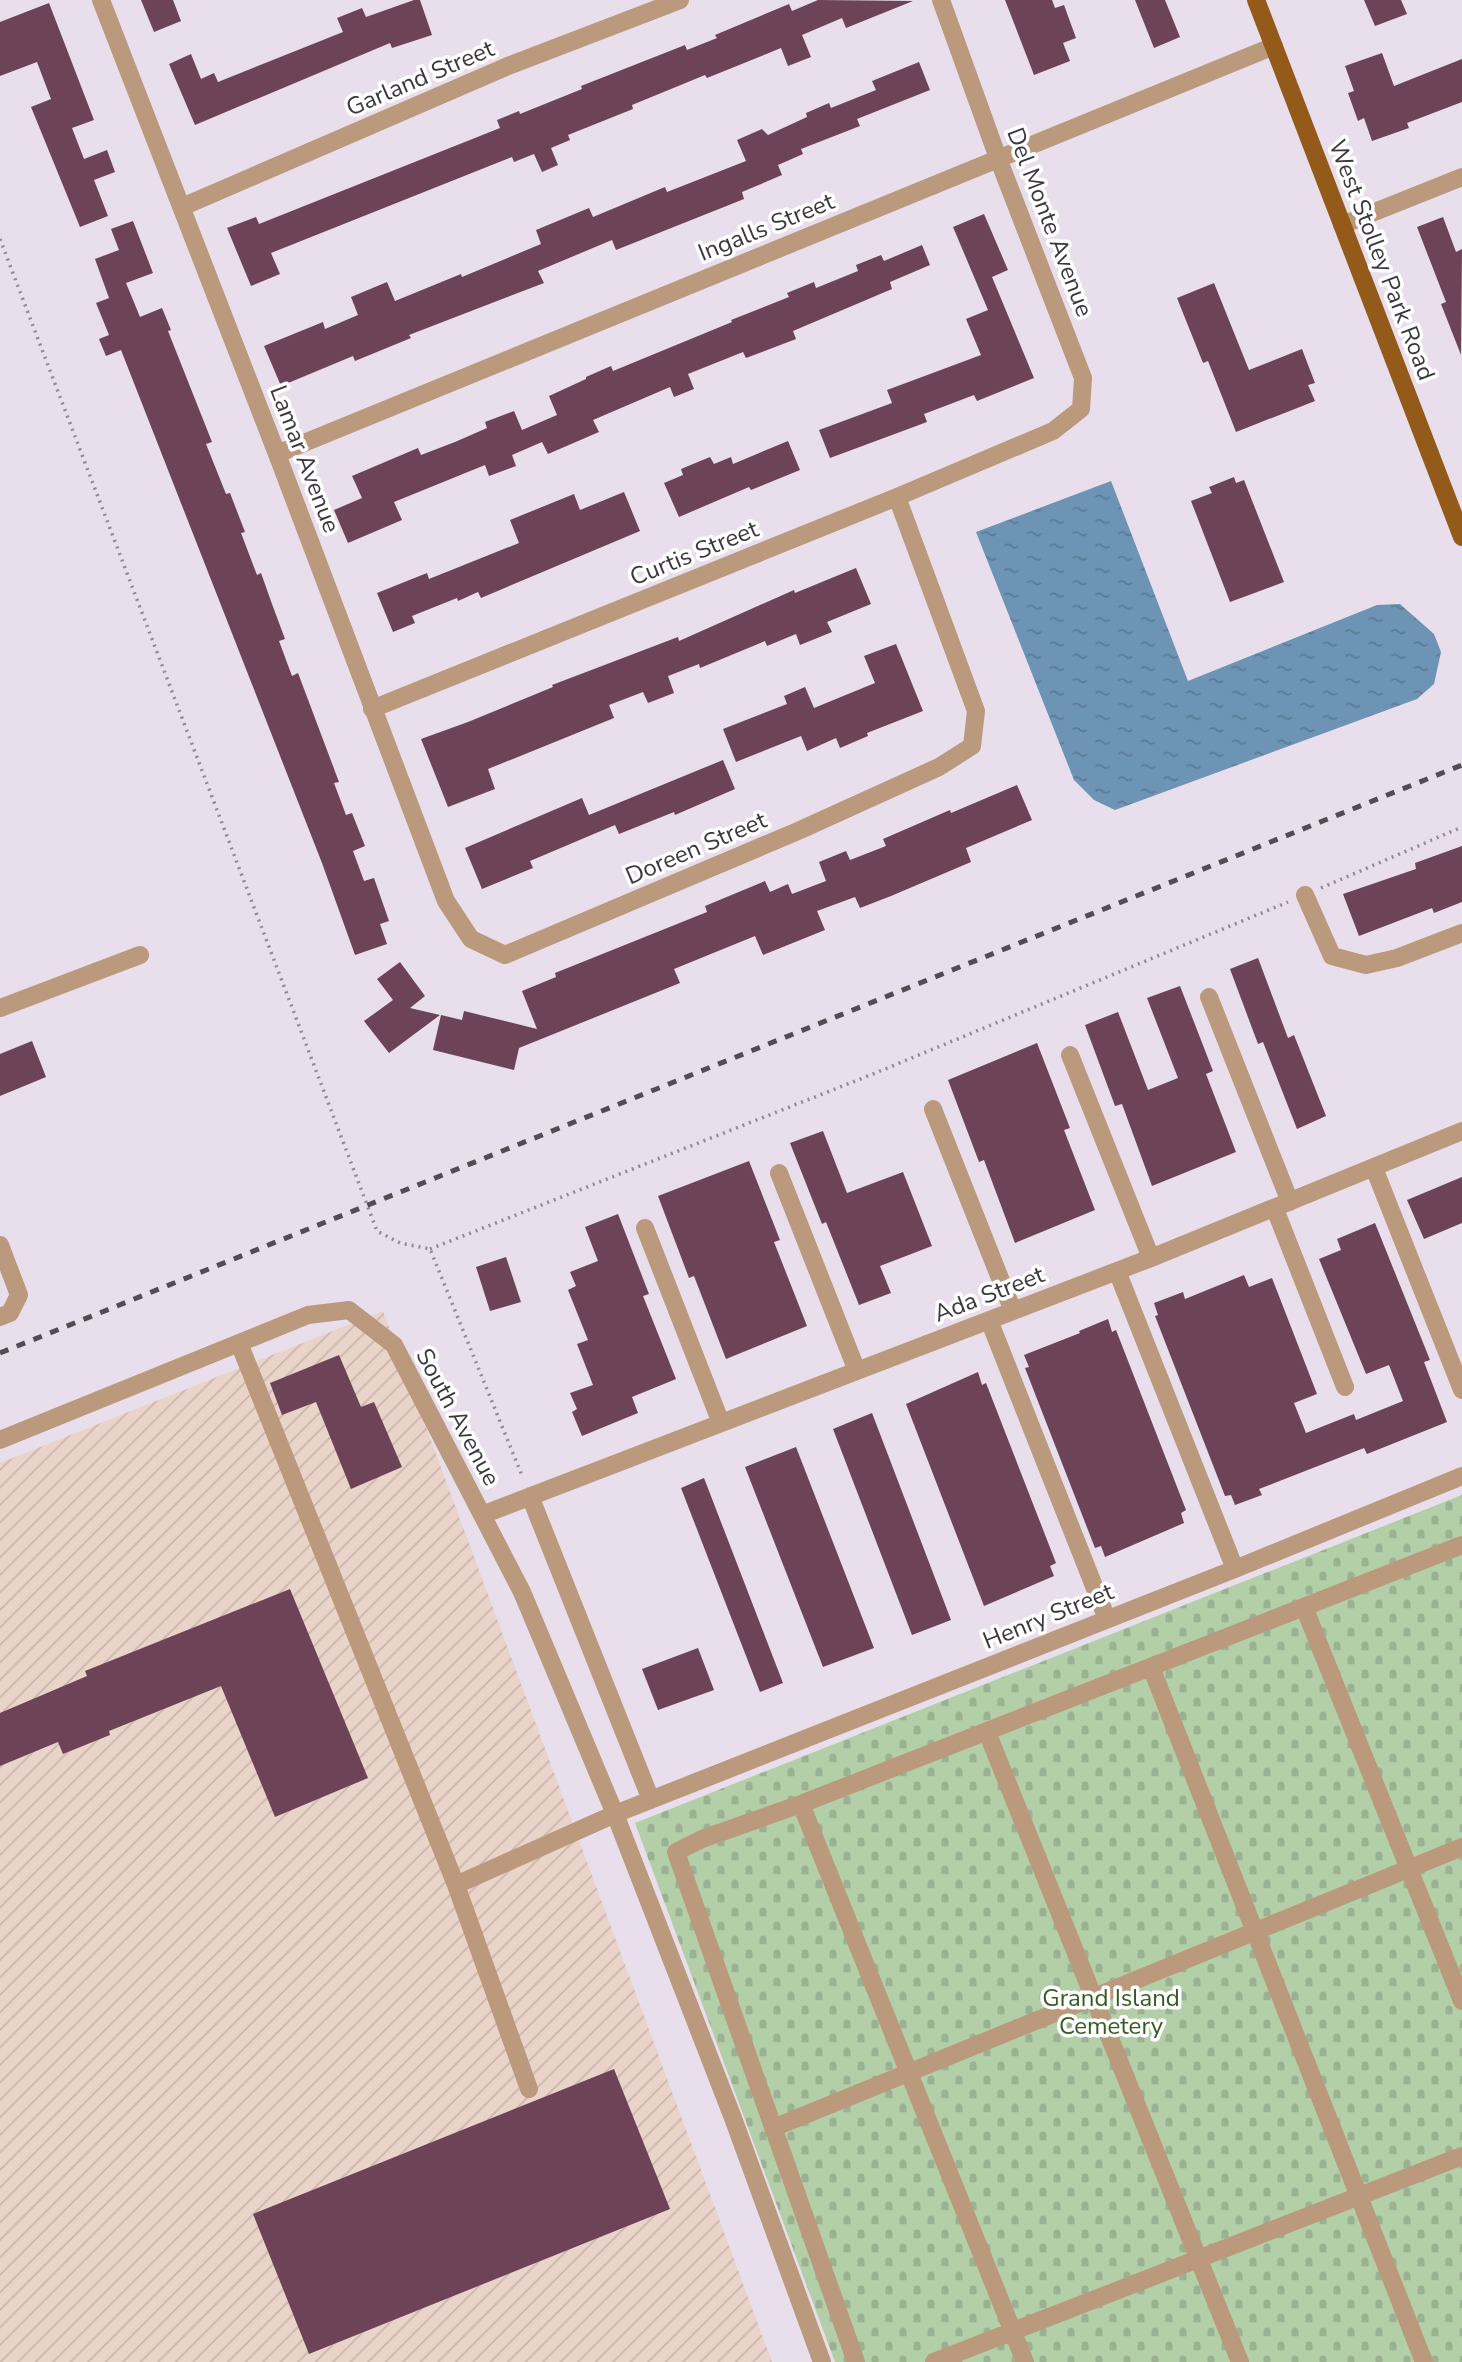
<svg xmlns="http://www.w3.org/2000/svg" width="1462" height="2362" viewBox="0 0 1462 2362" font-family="'Nunito Sans',sans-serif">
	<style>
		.industrial { fill: url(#industrial-furrows) }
		.cemetery { fill: url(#cemetery-stones) }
		.water { fill: url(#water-ripples) }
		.building { fill: #6d4358 }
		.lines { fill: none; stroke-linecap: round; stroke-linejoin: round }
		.path { stroke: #918a94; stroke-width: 3.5; stroke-dasharray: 2 5; stroke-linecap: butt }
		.minor { stroke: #ba997c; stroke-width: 18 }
		.major { stroke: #945a1a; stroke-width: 18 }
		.rail { stroke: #514d53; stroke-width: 5; stroke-dasharray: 9 9; stroke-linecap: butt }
		.labels { text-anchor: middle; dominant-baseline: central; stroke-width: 7; stroke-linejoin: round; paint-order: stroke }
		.street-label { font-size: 24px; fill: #3b383d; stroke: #fff }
		.park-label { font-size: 24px; fill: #355b22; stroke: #fff }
	</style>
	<defs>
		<pattern id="industrial-furrows" width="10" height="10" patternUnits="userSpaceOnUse" patternTransform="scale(1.75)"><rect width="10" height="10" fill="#ead3c8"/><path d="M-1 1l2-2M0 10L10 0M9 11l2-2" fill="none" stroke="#cab6ad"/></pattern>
		<pattern id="cemetery-stones" width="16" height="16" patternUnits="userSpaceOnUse" patternTransform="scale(1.75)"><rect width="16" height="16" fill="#b3cfa8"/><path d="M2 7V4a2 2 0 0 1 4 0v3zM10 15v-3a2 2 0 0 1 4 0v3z" fill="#9bb292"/></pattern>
		<pattern id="water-ripples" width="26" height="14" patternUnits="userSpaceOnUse" patternTransform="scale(1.75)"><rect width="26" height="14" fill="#6d94b5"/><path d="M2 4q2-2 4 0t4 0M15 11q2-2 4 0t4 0" fill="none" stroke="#5b7a94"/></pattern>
	</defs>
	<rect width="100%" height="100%" fill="#e8deec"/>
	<!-- industrial -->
	<path class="industrial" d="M 383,1311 L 772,2362 L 0,2362 L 0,1463 Z"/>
	<!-- cemetery -->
	<path class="cemetery" d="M 1462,1495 L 1462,2362 L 835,2362 L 635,1823 Z"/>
	<!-- water -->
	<path class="water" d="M 1111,481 L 1188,681 L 1377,605 L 1400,604 L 1434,634 L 1441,652 L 1434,684 L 1417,699 L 1115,810 L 1094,800 L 1074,780 L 976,532 Z"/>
	<!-- building -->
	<path class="building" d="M 141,0 L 173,0 L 181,21 L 154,32 Z
		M 414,0 L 420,0 L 432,35 L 392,48 L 390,43 L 195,125 L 169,64 L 191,54 L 201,79 L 214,73 L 218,82 L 343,32 L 337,18 L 362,8 L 366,17 Z
		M 818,0 L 913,1 L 846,28 L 842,18 L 802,35 L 811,57 L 788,66 L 781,48 L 707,78 L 705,75 L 632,105 L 633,109 L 568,135 L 570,140 L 551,148 L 558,165 L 542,172 L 534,154 L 514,162 L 512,157 L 271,253 L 280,274 L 251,286 L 227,228 L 256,217 L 259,224 L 500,128 L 497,120 L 519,111 L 520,114 L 582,89 L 581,86 L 685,45 L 687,50 L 717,38 L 715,35 L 789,4 L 792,11 Z
		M 1005,0 L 1052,0 L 1055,8 L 1064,5 L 1076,38 L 1063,43 L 1070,61 L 1034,75 Z
		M 1135,0 L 1165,0 L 1180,37 L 1154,48 Z
		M 1364,0 L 1401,0 L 1407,14 L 1375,26 Z
		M 49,3 L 94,120 L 72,128 L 84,159 L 107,150 L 115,172 L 94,180 L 108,216 L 80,227 L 31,107 L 51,99 L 37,62 L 0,76 L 0,22 Z
		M 1382,53 L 1394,86 L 1462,59 L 1462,102 L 1407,123 L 1409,128 L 1372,141 L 1364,118 L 1358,121 L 1348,93 L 1354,91 L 1345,66 Z
		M 919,62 L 930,90 L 857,119 L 860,126 L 801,149 L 803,154 L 778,165 L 782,175 L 742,192 L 744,199 L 616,250 L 612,240 L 538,271 L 544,283 L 409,335 L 411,338 L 355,361 L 353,356 L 281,386 L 264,346 L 323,322 L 325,329 L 358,315 L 351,297 L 387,282 L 395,301 L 461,274 L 462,277 L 541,244 L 536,230 L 589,208 L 593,217 L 665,187 L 667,192 L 746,161 L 737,140 L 762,129 L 768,135 L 807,117 L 806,113 L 829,103 L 831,108 L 876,90 L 872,81 Z
		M 984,214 L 1008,270 L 992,277 L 1034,378 L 977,401 L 974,395 L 924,414 L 927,422 L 830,458 L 819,430 L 892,403 L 887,390 L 981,355 L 966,319 L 988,310 L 953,227 Z
		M 1443,217 L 1456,252 L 1462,249 L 1461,355 L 1441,304 L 1446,302 L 1417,227 Z
		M 133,221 L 153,273 L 126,283 L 140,317 L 162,308 L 171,330 L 168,331 L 212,442 L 206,444 L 226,494 L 230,493 L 245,532 L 241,533 L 257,575 L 261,573 L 272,604 L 285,639 L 279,641 L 292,676 L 298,673 L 339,782 L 334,783 L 346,815 L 352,813 L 365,846 L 353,851 L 364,881 L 374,878 L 389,921 L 380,924 L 387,944 L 355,955 L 322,863 L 121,350 L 106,356 L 99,339 L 109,335 L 96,303 L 109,298 L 95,259 L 119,250 L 111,229 Z
		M 922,245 L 930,265 L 890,282 L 892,289 L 793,331 L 796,339 L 746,358 L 743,352 L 688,374 L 694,389 L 674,397 L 670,387 L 593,420 L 599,432 L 548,454 L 542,442 L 512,455 L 516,466 L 489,476 L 485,465 L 394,502 L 402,520 L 348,543 L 334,510 L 362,498 L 352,476 L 418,448 L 421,455 L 455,442 L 487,428 L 485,422 L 514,411 L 522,430 L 557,415 L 549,396 L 586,379 L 586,377 L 611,366 L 613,371 L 732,322 L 731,320 L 789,297 L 787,293 L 814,282 L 816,288 L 858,271 L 856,265 L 881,255 L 884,261 Z
		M 1214,283 L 1249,370 L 1302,349 L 1315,383 L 1308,385 L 1315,401 L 1236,432 L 1208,361 L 1203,363 L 1177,298 Z
		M 788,441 L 800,470 L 751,490 L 749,487 L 679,517 L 664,483 L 683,475 L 681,469 L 710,457 L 714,464 L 731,457 L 733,464 Z
		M 1234,477 L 1236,483 L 1244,480 L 1284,582 L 1230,602 L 1191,501 L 1212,493 L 1209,487 Z
		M 624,492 L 640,531 L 481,598 L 478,592 L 458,601 L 457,598 L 412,616 L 415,623 L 393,632 L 377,593 L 427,573 L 429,579 L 519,543 L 510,520 L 574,494 L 580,510 Z
		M 856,568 L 871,604 L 827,622 L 832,632 L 800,645 L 796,634 L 767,646 L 765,641 L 700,668 L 699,664 L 668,676 L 674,693 L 648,703 L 643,692 L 609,705 L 614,718 L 488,769 L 495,789 L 448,807 L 421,739 L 468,722 L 553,687 L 552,685 L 678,637 L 679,641 L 794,590 L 795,593 Z
		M 896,644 L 923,711 L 867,733 L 868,736 L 840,748 L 836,738 L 807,751 L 801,736 L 736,762 L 723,729 L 787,704 L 784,696 L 805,687 L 814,708 L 875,683 L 864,656 Z
		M 723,760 L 735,789 L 675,815 L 674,812 L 619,834 L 615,825 L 530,861 L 533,868 L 482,889 L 465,848 L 582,798 L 589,815 Z
		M 1017,785 L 1032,820 L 966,848 L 971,862 L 891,896 L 860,908 L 855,897 L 817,911 L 825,930 L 763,955 L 755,936 L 674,969 L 680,983 L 519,1048 L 514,1070 L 433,1050 L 441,1015 L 462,1020 L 464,1011 L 537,1029 L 522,991 L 556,977 L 555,973 L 707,912 L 705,906 L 765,881 L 770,892 L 788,884 L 792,894 L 826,881 L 819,862 L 846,851 L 850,860 L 886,846 L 883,839 L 950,810 L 951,813 Z
		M 1462,846 L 1462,902 L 1434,913 L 1432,908 L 1359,936 L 1343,894 L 1416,869 L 1415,863 Z
		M 1258,958 L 1288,1038 L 1294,1035 L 1326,1116 L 1297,1129 L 1263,1042 L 1258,1044 L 1230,969 Z
		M 400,962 L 425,996 L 410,1008 L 440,1015 L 389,1053 L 364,1021 L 393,1000 L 377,979 Z
		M 1180,986 L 1213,1071 L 1206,1074 L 1236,1152 L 1152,1186 L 1122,1104 L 1115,1106 L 1085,1025 L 1118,1012 L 1148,1090 L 1178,1078 L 1147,998 Z
		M 32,1041 L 46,1077 L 0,1096 L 0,1054 Z
		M 1037,1043 L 1070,1128 L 1064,1130 L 1095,1210 L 1015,1243 L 984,1160 L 979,1162 L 948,1080 Z
		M 823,1131 L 847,1193 L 903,1172 L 932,1246 L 880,1266 L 891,1293 L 859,1305 L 826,1222 L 822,1224 L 790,1143 Z
		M 749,1161 L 780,1240 L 774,1242 L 807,1326 L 726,1359 L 694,1276 L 689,1278 L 658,1196 Z
		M 1462,1177 L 1462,1223 L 1424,1239 L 1407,1200 Z
		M 618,1214 L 649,1294 L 643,1296 L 676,1379 L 632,1397 L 638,1413 L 582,1436 L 572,1412 L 577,1409 L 570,1393 L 593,1385 L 577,1344 L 588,1340 L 568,1290 L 576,1286 L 570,1272 L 598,1261 L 585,1227 Z
		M 1375,1223 L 1430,1360 L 1424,1362 L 1447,1422 L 1367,1454 L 1364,1448 L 1259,1489 L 1262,1495 L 1235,1505 L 1231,1495 L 1225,1496 L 1155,1316 L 1158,1315 L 1154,1303 L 1183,1292 L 1185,1299 L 1244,1275 L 1249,1287 L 1272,1278 L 1317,1394 L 1294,1403 L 1306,1433 L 1354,1414 L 1356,1420 L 1403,1401 L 1389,1365 L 1366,1374 L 1319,1259 L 1341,1250 L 1337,1239 Z
		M 506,1257 L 521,1302 L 490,1311 L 476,1267 Z
		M 1108,1319 L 1112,1332 L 1116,1330 L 1186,1510 L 1181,1513 L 1184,1523 L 1105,1557 L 1101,1546 L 1095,1548 L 1025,1368 L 1029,1367 L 1024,1355 L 1080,1333 L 1079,1331 Z
		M 339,1355 L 361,1407 L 374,1402 L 402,1467 L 351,1489 L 316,1402 L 282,1415 L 270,1383 Z
		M 978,1372 L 982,1385 L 986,1383 L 1056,1563 L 1050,1566 L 1054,1576 L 984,1606 L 906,1404 Z
		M 872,1413 L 951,1620 L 912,1635 L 833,1429 Z
		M 796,1447 L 874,1648 L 823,1667 L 745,1467 Z
		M 704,1478 L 783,1683 L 760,1692 L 681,1488 Z
		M 290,1589 L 368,1778 L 275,1817 L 221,1686 L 109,1731 L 110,1735 L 63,1754 L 58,1742 L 0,1766 L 0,1713 L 87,1676 L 85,1671 Z
		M 698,1648 L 714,1690 L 658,1710 L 642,1669 Z
		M 614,2069 L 670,2209 L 309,2354 L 253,2214 Z"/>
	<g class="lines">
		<!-- path -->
		<path class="path" d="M 0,239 L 377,1231 L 400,1243 L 430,1249 L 523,1478
			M 1321,888 L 1462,827
			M 430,1249 L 873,1074 L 1288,902"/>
		<!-- minor -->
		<path class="minor" d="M 101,0 L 277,454 L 446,901 L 471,939 L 505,955 L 798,831 L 939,767 L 972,746 L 976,711 L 897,497
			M 182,207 L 508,66 L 680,0
			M 1342,225 L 1462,177
			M 277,454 L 1274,46
			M 372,709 L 897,497 L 1053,431 L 1081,409 L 1083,378 L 998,158 L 941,0
			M 1305,895 L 1332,956 L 1366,965 L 1397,958 L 1462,933
			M 1209,997 L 1290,1202
			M 0,1008 L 140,955
			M 1070,1055 L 1151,1258
			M 933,1109 L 1013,1311
			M 1374,1168 L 1462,1390
			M 779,1173 L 857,1371
			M 1275,1209 L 1345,1387
			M 645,1228 L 721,1423
			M 0,1245 L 19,1295 L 10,1313 L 0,1317
			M 1117,1271 L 1235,1569
			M 989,1320 L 1107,1619
			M 239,1343 L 456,1885 L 529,2089
			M 0,1440 L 308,1315 L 349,1310 L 394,1345 L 522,1592 L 615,1814 L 733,2118 L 822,2362
			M 530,1496 L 651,1800
			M 482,1515 L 1151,1258 L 1462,1131
			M 1304,1607 L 1462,2001
			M 1151,1667 L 1424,2362
			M 987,1732 L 1240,2362
			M 801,1804 L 1025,2362
			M 456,1885 L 615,1814 L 1235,1569 L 1462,1476
			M 773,2128 L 1462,1847
			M 856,2362 L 676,1852 L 702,1839 L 801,1804 L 1462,1545
			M 934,2362 L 1462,2156"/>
		<!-- major -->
		<path class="major" d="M 1256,0 L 1462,537"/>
		<!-- rail -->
		<path class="rail" d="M 0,1353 L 1462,765"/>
	</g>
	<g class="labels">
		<!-- street labels -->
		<g class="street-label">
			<text transform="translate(420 78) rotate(-23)">Garland Street</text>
			<text transform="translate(1050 222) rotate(69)">Del Monte Avenue</text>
			<text transform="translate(766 227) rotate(-22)">Ingalls Street</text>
			<text transform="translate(1382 260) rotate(69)">West Stolley Park Road</text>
			<text transform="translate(305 459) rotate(69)">Lamar Avenue</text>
			<text transform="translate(694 553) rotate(-22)">Curtis Street</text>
			<text transform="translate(696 848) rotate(-23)">Doreen Street</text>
			<text transform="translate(989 1294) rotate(-21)">Ada Street</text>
			<text transform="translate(458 1417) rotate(62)">South Avenue</text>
			<text transform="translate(1048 1616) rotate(-22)">Henry Street</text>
		</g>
		<!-- park labels -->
		<g class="park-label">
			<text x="1111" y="1998">Grand Island<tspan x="1111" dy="28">Cemetery</tspan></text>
		</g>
	</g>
</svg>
